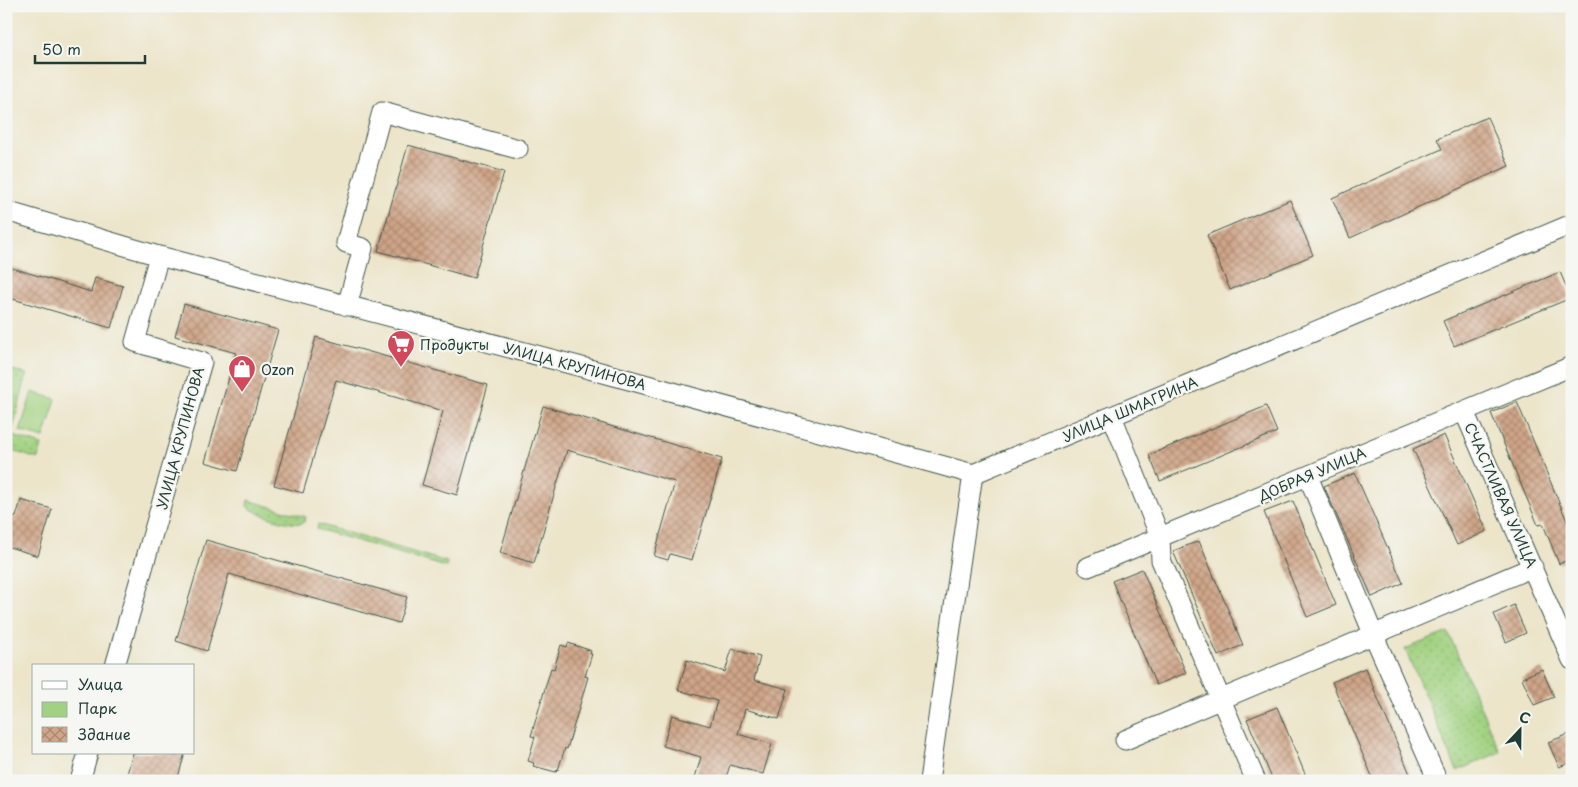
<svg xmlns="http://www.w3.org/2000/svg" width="1578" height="787" viewBox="0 0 1578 787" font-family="'Playpen Sans',sans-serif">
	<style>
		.green { fill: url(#green-dots); stroke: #60885a }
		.pitch { fill: #a1d281; stroke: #60885a }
		.building { fill: url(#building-cross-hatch) }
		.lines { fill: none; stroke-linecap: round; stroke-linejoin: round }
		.minor-casing { stroke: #3e564a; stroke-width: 21 }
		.minor { stroke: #fff; stroke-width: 19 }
		.labels { text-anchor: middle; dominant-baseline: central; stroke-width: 4.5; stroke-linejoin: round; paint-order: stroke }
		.poi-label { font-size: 14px; fill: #1f3d34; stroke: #f6f6f2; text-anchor: start }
		.street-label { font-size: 14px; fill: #1f3d34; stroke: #f6f6f2 }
	</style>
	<defs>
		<pattern id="green-dots" width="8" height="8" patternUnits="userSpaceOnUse" patternTransform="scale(1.25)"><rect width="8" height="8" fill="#a1d281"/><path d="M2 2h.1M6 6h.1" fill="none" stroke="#8ab570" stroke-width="1.8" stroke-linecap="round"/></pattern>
		<pattern id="building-cross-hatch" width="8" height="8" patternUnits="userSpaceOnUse" patternTransform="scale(1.25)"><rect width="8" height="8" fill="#d0a588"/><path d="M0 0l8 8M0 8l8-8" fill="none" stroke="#a88870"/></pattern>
	</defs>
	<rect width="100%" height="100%" fill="#f6f6f2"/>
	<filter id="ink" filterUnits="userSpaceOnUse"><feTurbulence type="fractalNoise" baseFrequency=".02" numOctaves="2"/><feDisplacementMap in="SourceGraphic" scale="10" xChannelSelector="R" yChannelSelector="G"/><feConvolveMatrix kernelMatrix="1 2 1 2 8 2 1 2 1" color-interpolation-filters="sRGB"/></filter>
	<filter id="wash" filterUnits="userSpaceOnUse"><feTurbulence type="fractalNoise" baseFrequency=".0096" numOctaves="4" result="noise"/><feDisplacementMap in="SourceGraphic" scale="20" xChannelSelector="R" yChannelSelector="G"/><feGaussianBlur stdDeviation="1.12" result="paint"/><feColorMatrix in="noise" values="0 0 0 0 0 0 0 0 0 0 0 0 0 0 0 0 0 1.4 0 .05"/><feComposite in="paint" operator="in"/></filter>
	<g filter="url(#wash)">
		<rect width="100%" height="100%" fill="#ece5ca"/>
		<!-- green -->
		<path class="green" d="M 6,368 L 27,374 L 13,428 L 6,426 Z
			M 6,434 L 42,445 L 38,459 L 6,449 Z
			M 248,500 L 306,517 L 304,522 C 295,528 255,514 247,506 Z
			M 318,524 L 447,562 L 446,567 L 317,529 Z
			M 1448,632 L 1500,752 L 1457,771 L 1405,649 Z"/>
		<!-- pitch -->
		<path class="pitch" d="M 32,392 L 56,399 L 44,438 L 20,431 Z"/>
		<g id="blocks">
			<!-- building -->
			<path class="building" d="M 1487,117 L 1509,166 L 1350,238 L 1332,198 L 1442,149 L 1437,139 Z
				M 408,145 L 504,172 L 474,278 L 378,251 Z
				M 1290,200 L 1313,255 L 1230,290 L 1207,235 Z
				M 6,266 L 91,292 L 95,278 L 123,286 L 111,328 L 6,297 Z
				M 1560,272 L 1571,298 L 1454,346 L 1443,321 Z
				M 184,304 L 278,330 L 237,471 L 205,462 L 236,353 L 175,336 Z
				M 316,337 L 488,385 L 457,495 L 422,485 L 443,411 L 336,380 L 303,493 L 274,485 Z
				M 1517,402 L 1572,533 L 1572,558 L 1559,564 L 1543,524 L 1538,525 L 1491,413 Z
				M 543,406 L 722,459 L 692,560 L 670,554 L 668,560 L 654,556 L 675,482 L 567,450 L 534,563 L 500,553 Z
				M 1266,406 L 1277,432 L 1160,481 L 1149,455 Z
				M 1444,435 L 1487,531 L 1457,545 L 1413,449 Z
				M 1355,473 L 1403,583 L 1372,597 L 1324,486 Z
				M 21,500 L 52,509 L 38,556 L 6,546 L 6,514 L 16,517 Z
				M 1293,501 L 1336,605 L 1307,617 L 1264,512 Z
				M 206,540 L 407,597 L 399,623 L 229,574 L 207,651 L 176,641 Z
				M 1199,541 L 1243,645 L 1218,656 L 1173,551 Z
				M 1142,569 L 1186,673 L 1156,685 L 1112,581 Z
				M 1514,605 L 1526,633 L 1506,642 L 1494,614 Z
				M 568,643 L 586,649 L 591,651 L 590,654 L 592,654 L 585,676 L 588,677 L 567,749 L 565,748 L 558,770 L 557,769 L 556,772 L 533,766 L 534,763 L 528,761 L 535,737 L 531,736 L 551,668 L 554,669 L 561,645 L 567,647 Z
				M 732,649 L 760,657 L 754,680 L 788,689 L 779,719 L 745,709 L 738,734 L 772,744 L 763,774 L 730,765 L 725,781 L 694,781 L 701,757 L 663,746 L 672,715 L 710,726 L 717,701 L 678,690 L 687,660 L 725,672 Z
				M 1365,668 L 1413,781 L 1374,781 L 1332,682 Z
				M 1542,669 L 1554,697 L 1534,705 L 1522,678 Z
				M 1277,707 L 1308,781 L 1273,781 L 1247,719 Z
				M 1572,733 L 1572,762 L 1559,767 L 1548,742 Z
				M 133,753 L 185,753 L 177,781 L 125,781 Z"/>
		</g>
	</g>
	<g filter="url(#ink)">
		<use href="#blocks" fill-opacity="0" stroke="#3e564a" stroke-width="1"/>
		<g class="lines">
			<defs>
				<path id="minor" d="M 6,211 L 159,256 L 578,366 L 973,474
					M 347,306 L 363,248 L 346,243 L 382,112 L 518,149
					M 1464,411 L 1572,660
					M 1112,416 L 1160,537 L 1161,560 L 1256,781
					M 973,474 L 1572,224
					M 1308,476 L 1374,636 L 1438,781
					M 1088,567 L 1572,366
					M 115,666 L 202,362 L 135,342 L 159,256
					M 1125,740 L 1533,567
					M 80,781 L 88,753
					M 929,781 L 973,474"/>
			</defs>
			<!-- minor casing -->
			<use href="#minor" class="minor-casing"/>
			<!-- minor -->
			<use href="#minor" class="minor"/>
		</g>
	</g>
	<!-- icons -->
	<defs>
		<symbol id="supermarket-pin" viewBox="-11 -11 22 30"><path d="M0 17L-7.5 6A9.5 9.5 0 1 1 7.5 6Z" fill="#d1495b" stroke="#f6f6f2"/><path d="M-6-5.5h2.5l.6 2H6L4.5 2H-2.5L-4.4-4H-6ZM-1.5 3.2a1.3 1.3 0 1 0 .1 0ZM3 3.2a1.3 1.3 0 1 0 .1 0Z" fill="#fff"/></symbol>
		<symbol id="shop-pin" viewBox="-11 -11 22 30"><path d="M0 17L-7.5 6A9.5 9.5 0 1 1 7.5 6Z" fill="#d1495b" stroke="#f6f6f2"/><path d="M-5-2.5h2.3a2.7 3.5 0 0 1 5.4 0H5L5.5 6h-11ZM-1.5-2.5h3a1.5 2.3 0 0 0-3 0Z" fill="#fff"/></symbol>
	</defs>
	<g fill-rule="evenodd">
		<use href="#supermarket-pin" x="385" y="328" width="32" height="43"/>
		<use href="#shop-pin" x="226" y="353" width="32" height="43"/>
	</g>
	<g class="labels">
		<!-- poi labels -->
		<g class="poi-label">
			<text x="420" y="344">Продукты</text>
			<text x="261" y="369">Ozon</text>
		</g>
		<!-- street labels -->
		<g class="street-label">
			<text transform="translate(575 366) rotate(15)">УЛИЦА КРУПИНОВА</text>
			<text transform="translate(1130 409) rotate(-23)">УЛИЦА ШМАГРИНА</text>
			<text transform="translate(180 438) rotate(-75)">УЛИЦА КРУПИНОВА</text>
			<text transform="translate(1312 474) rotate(-23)">ДОБРАЯ УЛИЦА</text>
			<text transform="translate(1501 495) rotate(66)">СЧАСТЛИВАЯ УЛИЦА</text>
		</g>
	</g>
	<!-- margin -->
	<rect width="1578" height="787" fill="none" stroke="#f6f6f2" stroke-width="25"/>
	<!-- legend -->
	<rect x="32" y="664" width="162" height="90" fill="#f6f6f2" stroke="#a0aca6"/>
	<rect x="42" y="681" width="25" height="8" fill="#ffffff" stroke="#a0aca6"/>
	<text x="78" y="690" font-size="15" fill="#1f3d34">Улица</text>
	<rect x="42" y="702" width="25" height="15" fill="#a1d281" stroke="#a0aca6"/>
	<text x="78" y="714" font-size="15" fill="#1f3d34">Парк</text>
	<rect x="42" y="727" width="25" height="15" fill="url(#building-cross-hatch)" stroke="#a0aca6"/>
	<text x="78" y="740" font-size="15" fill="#1f3d34">Здание</text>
	<!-- north arrow -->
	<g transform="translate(1520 730) rotate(22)" stroke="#f6f6f2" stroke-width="4" paint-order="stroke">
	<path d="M0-4L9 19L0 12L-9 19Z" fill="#1f3d34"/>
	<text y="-8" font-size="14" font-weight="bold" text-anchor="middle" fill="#1f3d34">С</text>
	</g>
	<!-- scale -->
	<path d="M35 55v8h110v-8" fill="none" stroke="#1f3d34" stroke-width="2.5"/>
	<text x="42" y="55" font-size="15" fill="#1f3d34" stroke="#f6f6f2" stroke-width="4" paint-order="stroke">50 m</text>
</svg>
